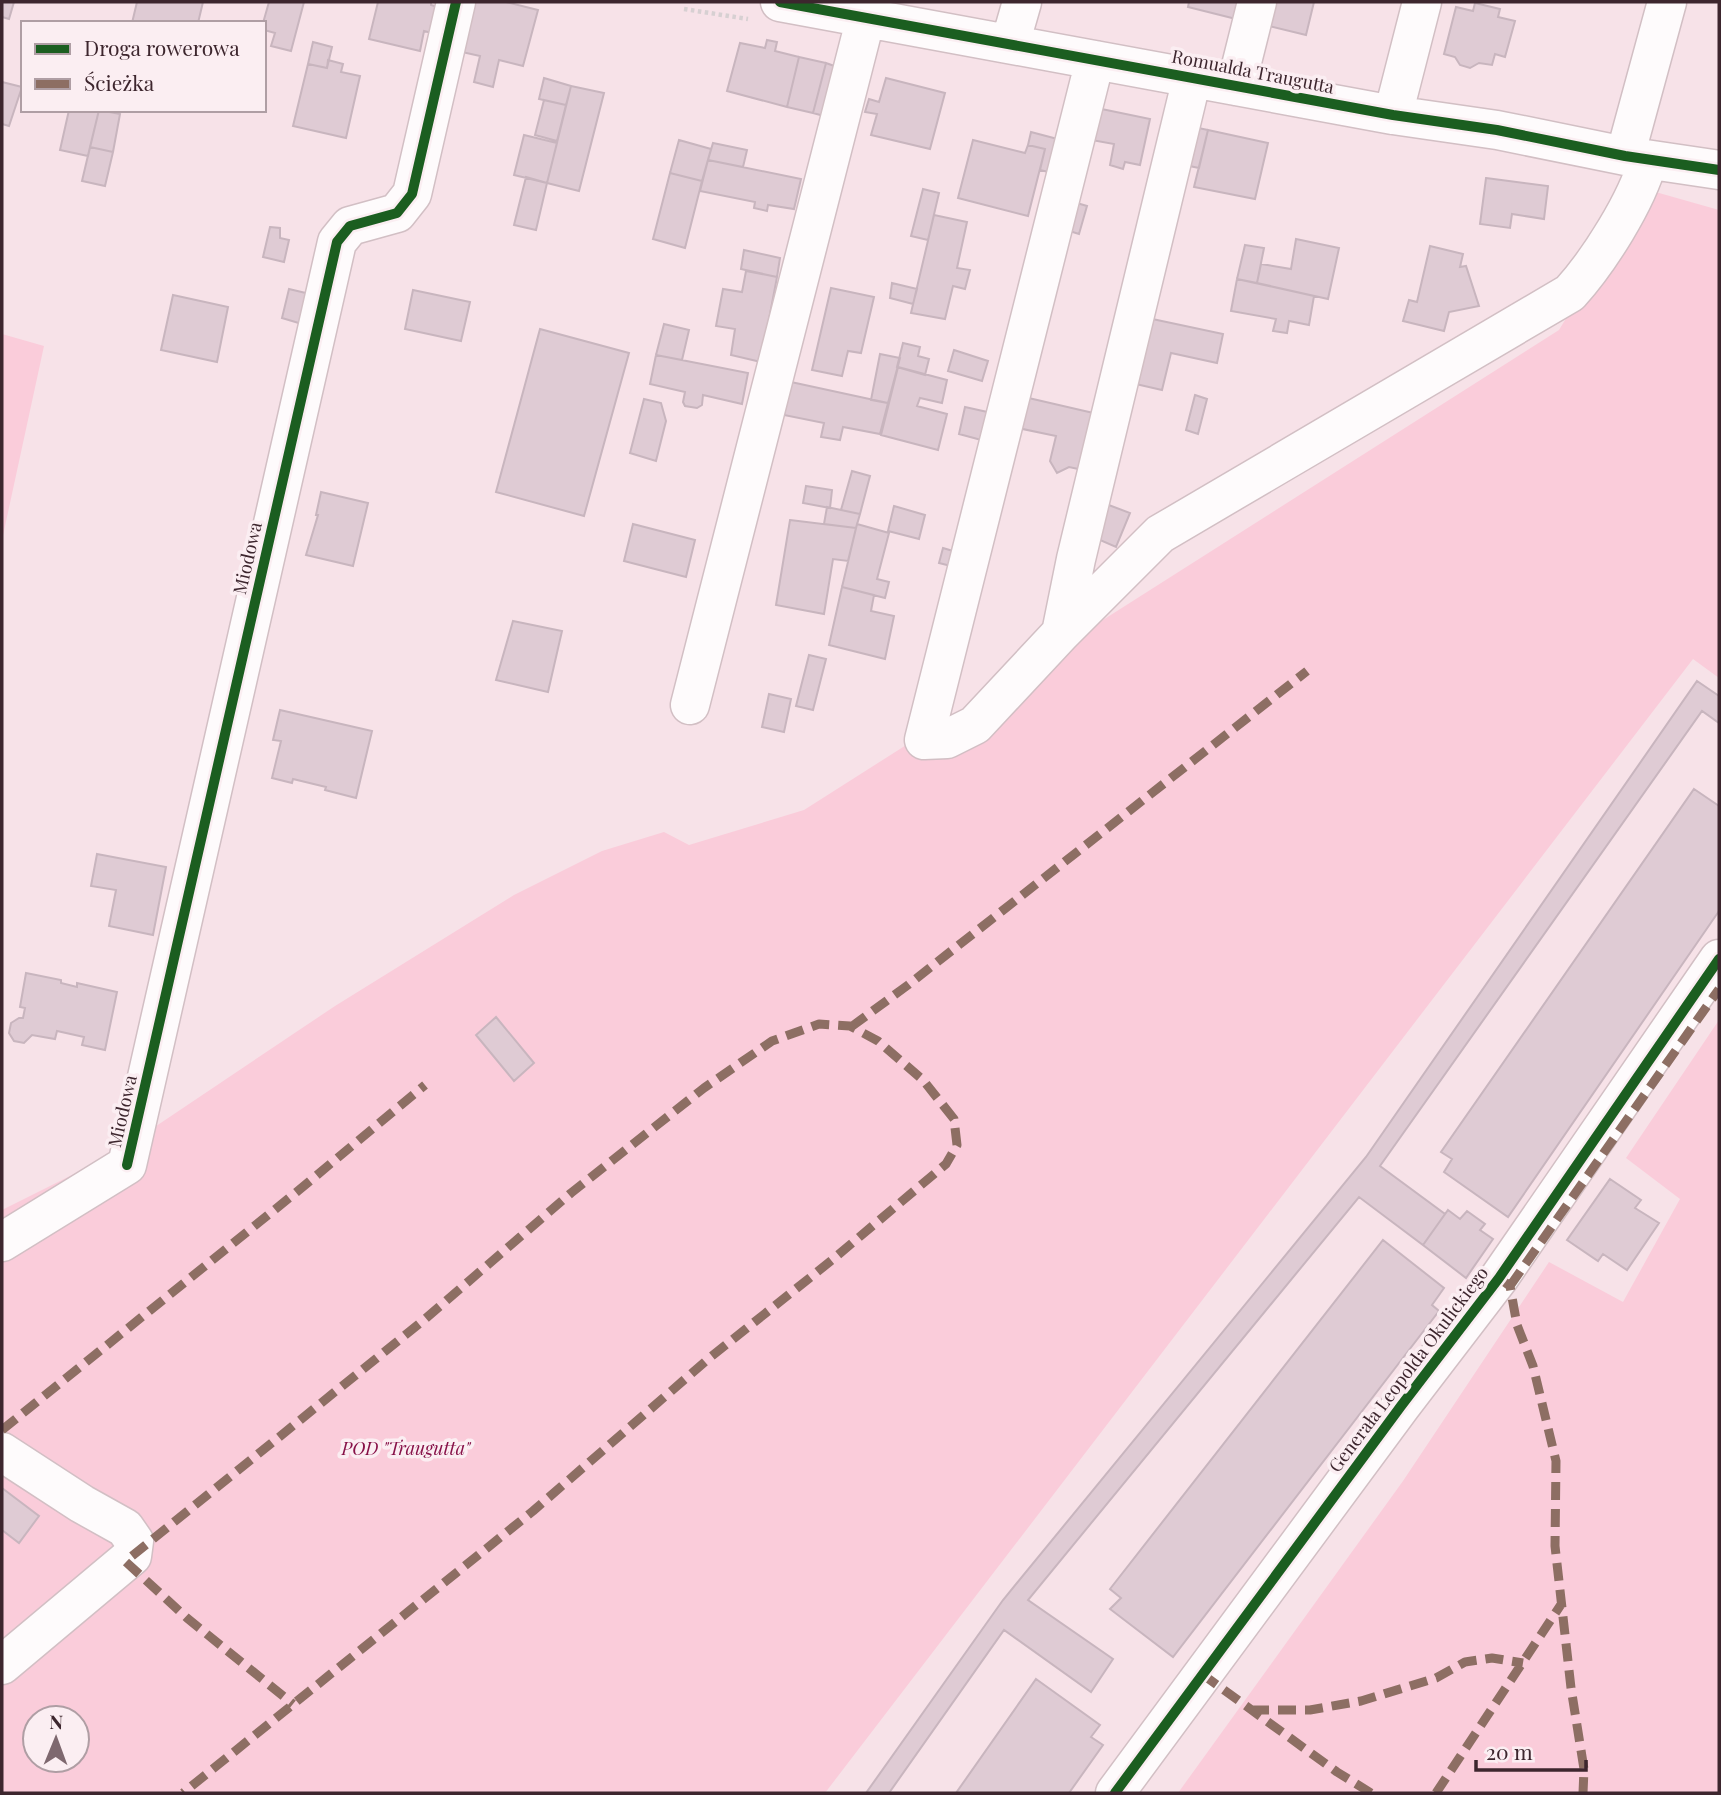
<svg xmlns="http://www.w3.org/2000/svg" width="1721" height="1795" viewBox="0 0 1721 1795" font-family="'Playfair Display',serif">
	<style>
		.green { fill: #faccda; fill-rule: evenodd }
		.building { fill: #dfcbd4; stroke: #c8b5be; stroke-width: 2 }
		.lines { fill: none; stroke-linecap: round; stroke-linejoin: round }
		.minor-casing { stroke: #d2bfc4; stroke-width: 41 }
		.path { stroke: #d7d0d2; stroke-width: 4.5; stroke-dasharray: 3.5 3.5; stroke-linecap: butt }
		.minor { stroke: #fefbfc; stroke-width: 38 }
		.quiet { stroke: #8d6e63; stroke-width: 9; stroke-dasharray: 18 9; stroke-linecap: butt }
		.cycleway-casing { stroke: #fbeef2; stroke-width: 15 }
		.cycleway { stroke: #1b5e20; stroke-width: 10 }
		.labels { text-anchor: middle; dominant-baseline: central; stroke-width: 7; stroke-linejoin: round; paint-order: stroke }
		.street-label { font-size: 18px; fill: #3d262e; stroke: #fbeef2 }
		.park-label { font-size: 18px; font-style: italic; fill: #871249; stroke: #fbeef2 }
	</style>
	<rect width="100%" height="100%" fill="#f7e2e8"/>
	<!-- green -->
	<path class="green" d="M 1645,189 L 1719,210 L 1719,678 L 1693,659 L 825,1793 L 2,1793 L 2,1210 L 116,1153 L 335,1006 L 514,895 L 602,851 L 664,832 L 689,845 L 804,810 L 1559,330 ZM 35,1718 L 77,1718 L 77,1760 L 35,1760 Z
		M 2,334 L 44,346 L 2,540 Z
		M 1719,1020 L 1719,1793 L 1178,1793 L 1403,1481 L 1549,1262 L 1623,1302 L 1680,1199 L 1626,1158 Z"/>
	<!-- building -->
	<path class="building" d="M 2,2 L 14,2 L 9,19 L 2,17 Z
		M 137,2 L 203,2 L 198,23 L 132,23 Z
		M 269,2 L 304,2 L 291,51 L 271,46 L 275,33 L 264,30 L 263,23 Z
		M 378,2 L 431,2 L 431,5 L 438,7 L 432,33 L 424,31 L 420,51 L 369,39 Z
		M 474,2 L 506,2 L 538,10 L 523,66 L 499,60 L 493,87 L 474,82 L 480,56 L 462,52 Z
		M 1189,2 L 1248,2 L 1244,21 L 1188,7 Z
		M 1263,2 L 1314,2 L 1306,35 L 1257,23 Z
		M 1475,3 L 1500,9 L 1498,17 L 1515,21 L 1505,57 L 1495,54 L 1492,65 L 1479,63 L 1470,68 L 1460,65 L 1455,57 L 1444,54 L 1456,7 L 1473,11 Z
		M 767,40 L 777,42 L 775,51 L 799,57 L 787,107 L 727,91 L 740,43 L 765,48 Z
		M 313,42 L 332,47 L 327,68 L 308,64 Z
		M 799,57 L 826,63 L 813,113 L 787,107 Z
		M 328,60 L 343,64 L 341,72 L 360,76 L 346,138 L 293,126 L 308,64 L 327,68 Z
		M 826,63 L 837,67 L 824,116 L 813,113 Z
		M 544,78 L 571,86 L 566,105 L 539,99 Z
		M 886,78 L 945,93 L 930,149 L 871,135 L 877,114 L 865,112 L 869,99 L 879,102 Z
		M 2,82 L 22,87 L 9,126 L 2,124 Z
		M 571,86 L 604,93 L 579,191 L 547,183 Z
		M 544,100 L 566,105 L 557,141 L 535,135 Z
		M 1092,107 L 1150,119 L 1140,165 L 1125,162 L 1123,169 L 1110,165 L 1114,144 L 1086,139 Z
		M 69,110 L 99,110 L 88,156 L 60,150 Z
		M 99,110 L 120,114 L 113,152 L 90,147 Z
		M 1189,126 L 1208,130 L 1199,168 L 1180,164 Z
		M 1208,130 L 1268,143 L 1255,199 L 1194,187 Z
		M 1031,132 L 1065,141 L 1057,174 L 1040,170 L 1045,149 L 1028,145 Z
		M 524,135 L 557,143 L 547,183 L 514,175 Z
		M 679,140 L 711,149 L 702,181 L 670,173 Z
		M 973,140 L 1025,153 L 1028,145 L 1045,149 L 1028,216 L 958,198 Z
		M 713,143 L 747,150 L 743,167 L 708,160 Z
		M 90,147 L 113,152 L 105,186 L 82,181 Z
		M 708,160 L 801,179 L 794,209 L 768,205 L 767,211 L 754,208 L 755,202 L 700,191 Z
		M 670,173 L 702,181 L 685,248 L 653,239 Z
		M 526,177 L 547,183 L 536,230 L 514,225 Z
		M 1486,178 L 1548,186 L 1544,219 L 1512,214 L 1510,228 L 1480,224 Z
		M 923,189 L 939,193 L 928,240 L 911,236 Z
		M 1070,201 L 1087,206 L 1079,234 L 1063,229 Z
		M 934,215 L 967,222 L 957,268 L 970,270 L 965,289 L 953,286 L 945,319 L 911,313 Z
		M 270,227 L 280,228 L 280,238 L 289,240 L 284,262 L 263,257 Z
		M 1296,239 L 1339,248 L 1328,299 L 1257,283 L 1261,264 L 1291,269 Z
		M 1245,245 L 1264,248 L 1257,283 L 1237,279 Z
		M 1430,246 L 1463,254 L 1460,267 L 1466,266 L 1479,306 L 1449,312 L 1444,331 L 1403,321 L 1409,300 L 1417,302 Z
		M 744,250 L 780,258 L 777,277 L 741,269 Z
		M 746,271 L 777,277 L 761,362 L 731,355 L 735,329 L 716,326 L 723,289 L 742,292 Z
		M 1237,279 L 1314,296 L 1309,325 L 1289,321 L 1287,333 L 1273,331 L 1276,319 L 1231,311 Z
		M 892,283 L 917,289 L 913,304 L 890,298 Z
		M 831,288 L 874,297 L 861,353 L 848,351 L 842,376 L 812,370 Z
		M 289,289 L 310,294 L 302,324 L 282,318 Z
		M 413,290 L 470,302 L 461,341 L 405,329 Z
		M 173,295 L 228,307 L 217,362 L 161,350 Z
		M 1143,317 L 1223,334 L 1217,363 L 1171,353 L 1162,390 L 1127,382 Z
		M 664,324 L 689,330 L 682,360 L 656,355 Z
		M 540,329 L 629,353 L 584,516 L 496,492 Z
		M 903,343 L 920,347 L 918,356 L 929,359 L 925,375 L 897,367 Z
		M 954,350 L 988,361 L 982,381 L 948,371 Z
		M 880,354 L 900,358 L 888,403 L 871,400 Z
		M 656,355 L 748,373 L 742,404 L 703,395 L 702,405 L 697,408 L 685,406 L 683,402 L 685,392 L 650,384 Z
		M 898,367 L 947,380 L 942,403 L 920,398 L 917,406 L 947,414 L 938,450 L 881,435 Z
		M 791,382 L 888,403 L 880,434 L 843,427 L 840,440 L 821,437 L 824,423 L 784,415 Z
		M 1195,395 L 1207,399 L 1198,434 L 1186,430 Z
		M 1020,396 L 1102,415 L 1088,471 L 1069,467 L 1057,473 L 1050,461 L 1056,436 L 1013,427 Z
		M 644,399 L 661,403 L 666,421 L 656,461 L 630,453 Z
		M 965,407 L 992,413 L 985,441 L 959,434 Z
		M 852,471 L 870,476 L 860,514 L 841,510 Z
		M 806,486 L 832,490 L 830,508 L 803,503 Z
		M 321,492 L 368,503 L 353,566 L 306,555 L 318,515 L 316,515 Z
		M 1106,504 L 1130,513 L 1116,547 L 1093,537 Z
		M 894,506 L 925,515 L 919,539 L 888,531 Z
		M 827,507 L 860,514 L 856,528 L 824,524 Z
		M 790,520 L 856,528 L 848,561 L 833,559 L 824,614 L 776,605 Z
		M 633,524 L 695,540 L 686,577 L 624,561 Z
		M 857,524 L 889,533 L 877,579 L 889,582 L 885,598 L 842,587 Z
		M 943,548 L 963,554 L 959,568 L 939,563 Z
		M 842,587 L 874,595 L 871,611 L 894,616 L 885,659 L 829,645 Z
		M 513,621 L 562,631 L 548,692 L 496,680 Z
		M 809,655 L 826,659 L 813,710 L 796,706 Z
		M 1697,681 L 1719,696 L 1719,723 L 1702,711 L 1380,1166 L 1445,1214 L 1423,1245 L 1359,1197 L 1028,1600 L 1113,1659 L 1091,1692 L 1004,1630 L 889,1793 L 866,1793 L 1003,1600 L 1366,1157 Z
		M 769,694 L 791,699 L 784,732 L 762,727 Z
		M 280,710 L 372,731 L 356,798 L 325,790 L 326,787 L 293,779 L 292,783 L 272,778 L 281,741 L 273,740 Z
		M 1694,789 L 1719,806 L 1719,911 L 1508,1217 L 1444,1172 L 1452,1159 L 1441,1152 Z
		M 97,854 L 166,867 L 153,935 L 109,926 L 116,890 L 91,886 Z
		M 26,973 L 61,980 L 61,983 L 77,987 L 77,983 L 117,992 L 105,1050 L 82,1045 L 84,1037 L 57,1031 L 55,1039 L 32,1035 L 24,1043 L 14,1041 L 9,1033 L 11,1023 L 19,1018 L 23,1018 L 25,1008 L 20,1007 Z
		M 496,1017 L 534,1063 L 514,1081 L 476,1035 Z
		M 1610,1179 L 1641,1200 L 1635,1208 L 1659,1223 L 1627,1270 L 1603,1254 L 1598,1261 L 1567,1240 Z
		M 1448,1210 L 1460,1219 L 1467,1211 L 1485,1224 L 1480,1230 L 1493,1239 L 1466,1278 L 1423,1245 Z
		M 1383,1240 L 1444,1288 L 1432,1305 L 1439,1311 L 1173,1657 L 1110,1609 L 1121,1598 L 1110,1589 Z
		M 2,1488 L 39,1516 L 19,1543 L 2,1530 Z
		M 1036,1679 L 1100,1725 L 1091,1737 L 1103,1745 L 1069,1793 L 956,1793 Z"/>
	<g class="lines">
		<defs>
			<path id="minor" d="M 780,2 L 1393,115 L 1497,130 L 1625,156 L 1719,170
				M 1010,44 L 1022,2
				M 1095,60 L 924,740 L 947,739 L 975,725 L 1061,633 L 1160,534 L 1570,293 C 1599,261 1637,201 1648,160
				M 1236,86 L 1257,2
				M 1393,115 L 1422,2
				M 1625,156 L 1667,2
				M 1061,633 L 1076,559 L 1192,78
				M 690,705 L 866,17
				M 2,1242 L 127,1165 L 337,242 L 350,226 L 397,213 L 412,194 L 456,2
				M 2,1452 L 82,1504 L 125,1528 L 134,1541 L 132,1556 L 2,1665
				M 1115,1793 L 1401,1406 L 1499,1278 L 1719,959"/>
		</defs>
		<!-- minor casing -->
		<use href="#minor" class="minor-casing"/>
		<!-- path -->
		<path class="path" d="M 684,9 L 748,19"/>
		<!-- minor -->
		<use href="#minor" class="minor"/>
		<!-- quiet -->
		<path class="quiet" d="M 851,1027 L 908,985 L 1307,671
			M 1499,1278 L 1510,1286 L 1517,1325 L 1533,1366 L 1556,1461 L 1555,1546 L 1571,1688 L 1584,1769 L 1583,1793
			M 1510,1286 L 1719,989
			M 2,1430 L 299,1190 L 425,1085
			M 132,1556 L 425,1319 L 571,1193 L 704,1088 L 772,1041 L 819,1024 L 850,1026 L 878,1041 L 923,1080 L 954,1119 L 957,1145 L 946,1164 L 832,1260 L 707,1360 L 533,1511 L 183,1793
			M 126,1562 L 187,1618 L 293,1704
			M 1202,1674 L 1337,1772 L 1371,1793
			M 1251,1710 L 1310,1710 L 1361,1701 L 1436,1678 L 1465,1662 L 1492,1658 L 1523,1663
			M 1436,1793 L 1562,1603"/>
		<defs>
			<path id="cycleway" d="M 780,2 L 1393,115 L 1497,130 L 1625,156 L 1719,170
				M 127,1165 L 337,242 L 350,226 L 397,213 L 412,194 L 456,2
				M 1115,1793 L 1401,1406 L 1499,1278 L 1719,959"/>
		</defs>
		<!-- cycleway casing -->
		<use href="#cycleway" class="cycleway-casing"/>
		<!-- cycleway -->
		<use href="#cycleway" class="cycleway"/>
	</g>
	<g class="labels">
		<!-- street labels -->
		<g class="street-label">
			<text transform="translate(1253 71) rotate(11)">Romualda Traugutta</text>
			<text transform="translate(247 558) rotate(-77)">Miodowa</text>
			<text transform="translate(122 1111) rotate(-77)">Miodowa</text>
			<text transform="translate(1408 1369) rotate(-53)">Generała Leopolda Okulickiego</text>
		</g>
		<!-- park labels -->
		<g class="park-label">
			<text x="406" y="1448">POD "Traugutta"</text>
		</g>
	</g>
	<!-- border -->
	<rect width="1721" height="1795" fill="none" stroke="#3d262e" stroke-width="7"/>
	<!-- legend -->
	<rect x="21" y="21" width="245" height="91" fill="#fbeef2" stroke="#af9ea4" stroke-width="2"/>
	<rect x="35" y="44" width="35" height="10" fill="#1b5e20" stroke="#af9ea4" stroke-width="2"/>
	<text x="84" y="56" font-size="21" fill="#3d262e">Droga rowerowa</text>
	<rect x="35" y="79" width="35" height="10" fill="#8d6e63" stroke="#af9ea4" stroke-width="2"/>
	<text x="84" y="91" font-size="21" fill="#3d262e">Ścieżka</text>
	<!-- north arrow -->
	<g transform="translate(56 1739) rotate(1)"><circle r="33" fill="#fbeef2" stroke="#af9ea4" stroke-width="2"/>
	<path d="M0-5L12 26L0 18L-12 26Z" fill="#7e686f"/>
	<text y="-10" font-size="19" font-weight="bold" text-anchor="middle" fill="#3d262e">N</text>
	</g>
	<!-- scale -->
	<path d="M1476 1760v10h110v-10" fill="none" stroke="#3d262e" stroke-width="3.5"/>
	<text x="1486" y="1760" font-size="21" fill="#3d262e" stroke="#fbeef2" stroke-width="5" paint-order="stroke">20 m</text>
</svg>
